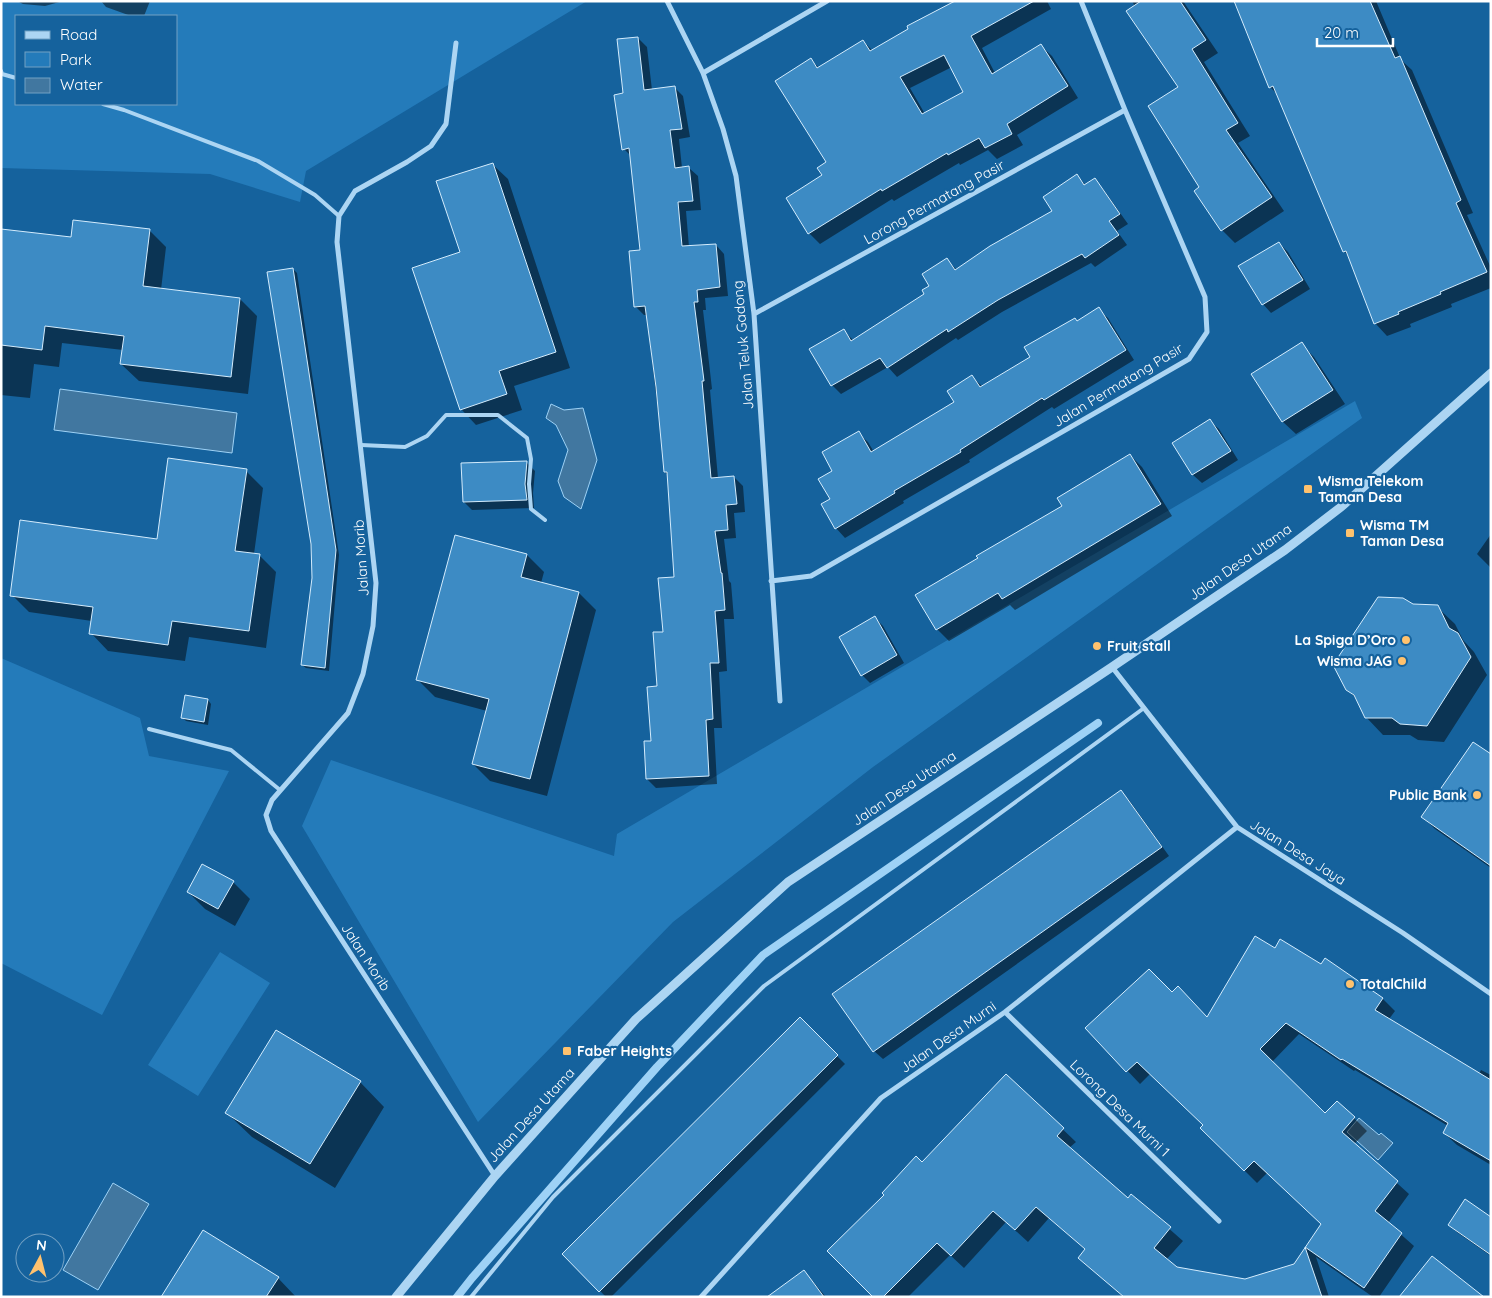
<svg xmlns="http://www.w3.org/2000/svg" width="1492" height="1298" viewBox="0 0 1492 1298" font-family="Quicksand,sans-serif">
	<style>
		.green { fill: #247bba; fill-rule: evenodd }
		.water { fill: #4177a0; stroke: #9ed2f6 }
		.shadow { fill: #0007; fill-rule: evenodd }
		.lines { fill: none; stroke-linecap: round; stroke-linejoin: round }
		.stream { stroke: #9ed2f6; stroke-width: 8 }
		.building { fill: #3d8bc4; stroke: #d4ecfd; fill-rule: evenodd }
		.service { stroke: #acd5f3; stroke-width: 4 }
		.minor { stroke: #acd5f3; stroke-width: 5 }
		.tertiary { stroke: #acd5f3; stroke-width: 9 }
		.poi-dot { fill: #ffc26e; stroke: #15629d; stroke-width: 2 }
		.labels { text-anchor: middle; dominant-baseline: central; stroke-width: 4.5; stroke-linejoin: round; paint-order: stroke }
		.street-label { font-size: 14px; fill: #fff; stroke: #15629d }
		.poi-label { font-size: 14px; font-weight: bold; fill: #fff; stroke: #15629d; text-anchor: start }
	</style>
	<rect width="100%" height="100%" fill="#15629d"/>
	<!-- green -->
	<path class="green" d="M 1,1 L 587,1 L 306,171 L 300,202 L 210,174 L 1,168 ZM 16,16 L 176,16 L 176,104 L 16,104 Z
		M 1355,401 L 1362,418 L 873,767 L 673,922 L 478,1122 L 302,826 L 331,760 L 614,856 L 617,834 Z
		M 1,658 L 140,718 L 149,756 L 229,771 L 102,1015 L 1,963 Z
		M 220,952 L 270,983 L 198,1096 L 148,1065 Z"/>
	<!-- water -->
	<path class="water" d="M 60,389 L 237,413 L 232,453 L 54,430 Z
		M 551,404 L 564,410 L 583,408 L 597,460 L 581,509 L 564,497 L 558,481 L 568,450 L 556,425 L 546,418 Z
		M 1359,1118 L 1379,1135 L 1381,1133 L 1393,1143 L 1378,1160 L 1347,1132 Z
		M 113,1183 L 149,1204 L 98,1290 L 63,1270 Z"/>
	<!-- shadow -->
	<path class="shadow" d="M 17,1 L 63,1 L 45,6 L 23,4 Z
		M 101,1 L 150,1 L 144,16 L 131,16 L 106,7 Z
		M 958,1 L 1047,1 L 1051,9 L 982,48 L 995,73 L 1040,45 L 1052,56 L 1078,98 L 1017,135 L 1023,145 L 997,159 L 988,150 L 960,165 L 959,163 L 894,201 L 892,199 L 820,244 L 809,233 L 787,198 L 824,176 L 827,163 L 811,60 L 819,68 L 863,41 L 873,51 ZM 952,67 L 965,93 L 925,114 L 910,88 Z
		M 1132,1 L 1183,1 L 1218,53 L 1204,62 L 1250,136 L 1238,143 L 1284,211 L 1235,243 L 1222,230 L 1201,187 L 1179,88 Z
		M 1235,1 L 1376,1 L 1401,60 L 1412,70 L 1473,213 L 1467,215 L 1491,268 L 1491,288 L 1451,304 L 1452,307 L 1410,324 L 1411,327 L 1387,336 L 1375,323 L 1350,258 L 1344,251 L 1278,95 L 1270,87 Z
		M 638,38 L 647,47 L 652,90 L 674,87 L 683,96 L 690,137 L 679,139 L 682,168 L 689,168 L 698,176 L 701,210 L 686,211 L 689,247 L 716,245 L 724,254 L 728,296 L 705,298 L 706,310 L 703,310 L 712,389 L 710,390 L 718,478 L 734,477 L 743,486 L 745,512 L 734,513 L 736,538 L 724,539 L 729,581 L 731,583 L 734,619 L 724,619 L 727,671 L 719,672 L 722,728 L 714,728 L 717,784 L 656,788 L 647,779 L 664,633 L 676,578 L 668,475 L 665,472 L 647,315 L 644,315 L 635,306 L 641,251 L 632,157 L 624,149 L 625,94 Z
		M 492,164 L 508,179 L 570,368 L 514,386 L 522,410 L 476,425 L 461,409 L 461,253 Z
		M 1076,176 L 1086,185 L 1094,180 L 1103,189 L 1128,224 L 1117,231 L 1127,245 L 1095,267 L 1091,263 L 1002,312 L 958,340 L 956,338 L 897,377 L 888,367 L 841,394 L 832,385 L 811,350 L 844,331 L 854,341 L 926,294 L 947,260 L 957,270 L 1054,212 Z
		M 149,230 L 166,247 L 161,290 L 240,299 L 257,316 L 248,394 L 139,381 L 121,364 L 123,350 L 62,343 L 59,367 L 34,364 L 30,398 L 1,395 L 1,231 L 72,239 Z
		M 1279,243 L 1288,252 L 1310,289 L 1271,313 L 1263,304 L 1240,266 Z
		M 293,269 L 297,273 L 339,555 L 329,671 L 306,668 L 302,665 L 313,578 Z
		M 1098,309 L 1108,318 L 1134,360 L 1054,409 L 1052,407 L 969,460 L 970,462 L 903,501 L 904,503 L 845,538 L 836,528 L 832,500 L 834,471 L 858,433 L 868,442 L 874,452 L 956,403 L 972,377 L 982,386 L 1032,357 Z
		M 1301,344 L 1314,357 L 1345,404 L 1296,434 L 1283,422 L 1253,375 Z
		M 1210,421 L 1219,429 L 1238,460 L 1202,483 L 1193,475 L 1173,444 Z
		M 1130,455 L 1142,467 L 1172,516 L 1015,610 L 1010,605 L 949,641 L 937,629 L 1064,507 Z
		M 527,463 L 535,471 L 533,493 L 534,508 L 472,510 L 464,502 Z
		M 246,471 L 263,488 L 254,554 L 259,555 L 276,572 L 266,648 L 189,637 L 185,661 L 108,651 L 91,633 L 92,621 L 29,612 L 12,595 L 158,540 Z
		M 1491,534 L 1491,568 L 1477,554 Z
		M 527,555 L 544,572 L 541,583 L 579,593 L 596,610 L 547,796 L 490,781 L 473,764 L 487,711 L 435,697 L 418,680 Z
		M 1412,605 L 1437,607 L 1455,624 L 1463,640 L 1474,652 L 1487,675 L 1444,742 L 1418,740 L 1410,735 L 1383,735 L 1366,717 L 1358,700 L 1347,689 Z
		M 875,618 L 883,626 L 904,663 L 870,683 L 862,675 Z
		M 208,700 L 211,704 L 208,725 L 186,721 L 182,717 Z
		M 1491,755 L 1491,868 L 1435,829 L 1422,816 Z
		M 1120,792 L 1129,800 L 1169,856 L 883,1059 L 874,1051 Z
		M 233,882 L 250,899 L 235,926 L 205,909 L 188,892 Z
		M 1275,949 L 1321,965 L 1382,998 L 1395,1011 L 1389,1019 L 1479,1074 L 1481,1070 L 1491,1075 L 1491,1165 L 1457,1145 L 1444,1133 L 1448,1126 L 1355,1070 L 1354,1071 L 1299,1034 L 1272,1062 L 1325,1115 L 1337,1102 L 1354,1118 L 1367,1131 L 1354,1144 L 1409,1194 L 1388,1223 L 1414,1246 L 1379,1297 L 1373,1297 L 1316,1257 L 1329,1297 L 1246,1297 L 1294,1265 L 1323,1224 L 1267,1173 L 1257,1183 L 1202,1128 L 1204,1125 L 1150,1074 L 1140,1084 L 1087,1028 L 1172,994 L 1207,1019 Z
		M 800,1019 L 845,1064 L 611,1297 L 606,1297 L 564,1254 Z
		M 1006,1075 L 1076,1142 L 1069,1148 L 1128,1200 L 1132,1196 L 1183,1241 L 1166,1260 L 1124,1297 L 1080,1258 L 1086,1250 L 1049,1218 L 1028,1242 L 1006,1222 L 964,1268 L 950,1255 L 908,1297 L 875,1297 L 923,1164 Z
		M 360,1082 L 384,1107 L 335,1188 L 252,1137 L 227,1113 Z
		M 1491,1218 L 1491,1256 L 1458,1233 L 1449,1224 Z
		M 804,1271 L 826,1297 L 769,1297 Z
		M 278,1278 L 296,1297 L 162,1297 Z"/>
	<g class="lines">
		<!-- stream -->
		<path class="stream" d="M 457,1297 L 472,1278 L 657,1067 L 763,955 L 1098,723"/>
	</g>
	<!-- building -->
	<path class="building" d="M 955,1 L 1034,1 L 971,36 L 992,74 L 1041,44 L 1068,86 L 1007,124 L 1012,134 L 985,148 L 979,138 L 948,155 L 947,153 L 882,191 L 881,189 L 808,234 L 786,198 L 822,175 L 817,168 L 826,162 L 775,81 L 811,58 L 817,68 L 863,40 L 870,51 L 908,29 L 907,26 ZM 944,55 L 963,92 L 922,114 L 900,77 Z
		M 1141,1 L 1180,1 L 1206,40 L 1192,49 L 1238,123 L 1226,130 L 1272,197 L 1221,231 L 1194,191 L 1199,187 L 1148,106 L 1178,87 L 1126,11 Z
		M 1234,1 L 1370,1 L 1395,58 L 1400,56 L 1461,200 L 1456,203 L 1487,272 L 1440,292 L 1441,294 L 1398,312 L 1399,314 L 1374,324 L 1346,251 L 1343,252 L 1273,86 L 1269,88 Z
		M 638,37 L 644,90 L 675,86 L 682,129 L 670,130 L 675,168 L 689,166 L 693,201 L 678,202 L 682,246 L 716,244 L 720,287 L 697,290 L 698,302 L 694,302 L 704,381 L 702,381 L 711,478 L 734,476 L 737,504 L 726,505 L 728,530 L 715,531 L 721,573 L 722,573 L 725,610 L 715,611 L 719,663 L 710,663 L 713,719 L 706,720 L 709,776 L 646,779 L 644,741 L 651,741 L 647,687 L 657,686 L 653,632 L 663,632 L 658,578 L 674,577 L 667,472 L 664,472 L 656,387 L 645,306 L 634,307 L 629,251 L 640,250 L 629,148 L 622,150 L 614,95 L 623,93 L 617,39 Z
		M 493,163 L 556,352 L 499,371 L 507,394 L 460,410 L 412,268 L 460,252 L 436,181 Z
		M 1077,174 L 1084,185 L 1095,178 L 1120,214 L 1109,221 L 1119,235 L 1085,258 L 1082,254 L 998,300 L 948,332 L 947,329 L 887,368 L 880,358 L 831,386 L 809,349 L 844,329 L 851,341 L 924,294 L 922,290 L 929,286 L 922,274 L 947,258 L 955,270 L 990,246 L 1052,211 L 1043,197 Z
		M 73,220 L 150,229 L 143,286 L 240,298 L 231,377 L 120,364 L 124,336 L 45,326 L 42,350 L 1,345 L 1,229 L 71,237 Z
		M 1279,242 L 1303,280 L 1262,305 L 1238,266 Z
		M 293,268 L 336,550 L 325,668 L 301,665 L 312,578 L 311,544 L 267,272 Z
		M 1099,307 L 1126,350 L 1044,400 L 1042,398 L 960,450 L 961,452 L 894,491 L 895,493 L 835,529 L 821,504 L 830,499 L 818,479 L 832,471 L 822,452 L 859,431 L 871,452 L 954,402 L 947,391 L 972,375 L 980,387 L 1030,357 L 1024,347 L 1075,318 L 1077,321 Z
		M 1302,342 L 1333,390 L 1282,422 L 1251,374 Z
		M 1210,419 L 1231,451 L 1192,475 L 1172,443 Z
		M 1130,454 L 1161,504 L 1002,599 L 998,593 L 936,630 L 915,595 L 978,558 L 976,556 L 1062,506 L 1057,498 Z
		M 168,458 L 247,469 L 235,551 L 260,554 L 249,631 L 172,621 L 168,645 L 89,634 L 93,607 L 10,596 L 20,520 L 157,539 Z
		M 527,461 L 525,484 L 527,500 L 463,502 L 461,463 Z
		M 455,535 L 527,554 L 521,577 L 579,592 L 530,779 L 472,764 L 489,699 L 416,680 Z
		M 1378,597 L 1403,598 L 1413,604 L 1438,605 L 1449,628 L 1458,633 L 1471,657 L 1427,726 L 1400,724 L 1392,718 L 1365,718 L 1354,695 L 1346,690 L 1333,665 Z
		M 875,616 L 897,655 L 861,676 L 839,637 Z
		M 185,695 L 208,699 L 204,722 L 181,718 Z
		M 1473,742 L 1491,754 L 1491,866 L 1421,817 Z
		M 1121,790 L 1162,847 L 873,1052 L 832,994 Z
		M 202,864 L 234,881 L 218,909 L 187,892 Z
		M 1255,936 L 1275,948 L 1280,939 L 1321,964 L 1325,958 L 1383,998 L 1375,1010 L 1491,1080 L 1491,1161 L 1443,1133 L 1448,1123 L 1342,1059 L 1341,1060 L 1286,1023 L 1260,1049 L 1325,1113 L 1337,1101 L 1355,1117 L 1342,1132 L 1398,1181 L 1375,1211 L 1402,1233 L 1364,1288 L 1305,1247 L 1322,1297 L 1124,1297 L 1078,1258 L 1085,1249 L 1036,1207 L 1015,1230 L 993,1211 L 951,1256 L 937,1243 L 883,1297 L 873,1297 L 827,1251 L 884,1195 L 882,1193 L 916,1156 L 922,1162 L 1006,1074 L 1064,1128 L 1057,1136 L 1128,1198 L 1131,1194 L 1171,1227 L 1154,1248 L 1177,1267 L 1245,1279 L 1294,1264 L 1321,1224 L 1254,1161 L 1244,1171 L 1200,1128 L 1203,1125 L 1137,1062 L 1126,1072 L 1085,1028 L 1149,969 L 1172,992 L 1178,986 L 1207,1017 Z
		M 800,1017 L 838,1055 L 599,1292 L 562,1254 Z
		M 276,1030 L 361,1081 L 310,1164 L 225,1113 Z
		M 1465,1199 L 1491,1217 L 1491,1255 L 1448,1225 Z
		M 203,1230 L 279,1277 L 266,1297 L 161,1297 Z
		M 1432,1256 L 1484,1297 L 1399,1297 Z
		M 804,1270 L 824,1297 L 767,1297 Z"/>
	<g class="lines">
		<!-- service -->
		<path class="service" d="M 1,71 L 2,74 L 16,78
			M 103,104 L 124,110 L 258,161 L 315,195 L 339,216
			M 361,445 L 405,447 L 427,436 L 446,415 L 498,415 L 527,438 L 531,459 L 529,484 L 531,509 L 545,520
			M 149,729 L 231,750 L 280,790
			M 471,1297 L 553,1197 L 764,986 L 1144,708"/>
		<!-- minor -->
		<path class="minor" d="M 667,1 L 703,73 L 723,129 L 736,176 L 754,314 L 780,701
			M 456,43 L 446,124 L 431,146 L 407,162 L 355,191 L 339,216 L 337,242 L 376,583 L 373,626 L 363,674 L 348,713 L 272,800 L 266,815 L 271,831 L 495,1176
			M 703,73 L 827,1
			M 754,314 L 1125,110
			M 771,581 L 811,576 L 1189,359 L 1207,332 L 1205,297 L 1125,110 L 1081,1
			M 1112,667 L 1237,827 L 1403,933 L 1491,994
			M 1005,1012 L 1219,1221
			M 701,1297 L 881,1098 L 1005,1012 L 1237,827"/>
		<!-- tertiary -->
		<path class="tertiary" d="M 396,1297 L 495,1176 L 636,1019 L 788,882 L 1112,667 L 1285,550 L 1341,507 L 1491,373"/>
	</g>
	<!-- markers -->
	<g class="poi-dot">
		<rect x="1303" y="484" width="10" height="10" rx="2.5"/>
		<rect x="1345" y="528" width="10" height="10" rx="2.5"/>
		<circle cx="1406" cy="640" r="5"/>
		<circle cx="1097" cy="646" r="5"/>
		<circle cx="1402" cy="661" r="5"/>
		<circle cx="1477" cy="795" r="5"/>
		<circle cx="1350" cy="984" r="5"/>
		<rect x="562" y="1046" width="10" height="10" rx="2.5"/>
	</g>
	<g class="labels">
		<!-- street labels -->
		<g class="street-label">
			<text transform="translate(934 202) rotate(-29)">Lorong Permatang Pasir</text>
			<text transform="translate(743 345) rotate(-95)">Jalan Teluk Gadong</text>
			<text transform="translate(1118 385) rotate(-31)">Jalan Permatang Pasir</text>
			<text transform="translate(361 558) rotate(-94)">Jalan Morib</text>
			<text transform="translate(1240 562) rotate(-35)">Jalan Desa Utama</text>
			<text transform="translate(904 788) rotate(-34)">Jalan Desa Utama</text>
			<text transform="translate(1298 852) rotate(32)">Jalan Desa Jaya</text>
			<text transform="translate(366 957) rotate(57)">Jalan Morib</text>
			<text transform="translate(948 1037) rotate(-35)">Jalan Desa Murni</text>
			<text transform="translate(1120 1108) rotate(44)">Lorong Desa Murni 1</text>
			<text transform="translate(531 1115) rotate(-48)">Jalan Desa Utama</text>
		</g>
		<!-- poi labels -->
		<g class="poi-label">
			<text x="1318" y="481">Wisma Telekom<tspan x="1318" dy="16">Taman Desa</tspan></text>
			<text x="1360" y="525">Wisma TM<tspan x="1360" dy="16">Taman Desa</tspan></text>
			<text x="1396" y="640" text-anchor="end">La Spiga D’Oro</text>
			<text x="1107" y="646">Fruit stall</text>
			<text x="1392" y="661" text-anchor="end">Wisma JAG</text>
			<text x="1467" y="795" text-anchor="end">Public Bank</text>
			<text x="1360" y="984">TotalChild</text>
			<text x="577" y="1051">Faber Heights</text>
		</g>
	</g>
	<!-- border -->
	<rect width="1492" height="1298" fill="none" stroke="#ffffff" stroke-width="5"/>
	<!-- legend -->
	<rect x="15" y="15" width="162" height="90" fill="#15629d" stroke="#73a1c4"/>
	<rect x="25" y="31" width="25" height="8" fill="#acd5f3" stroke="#73a1c4"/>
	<text x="60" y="40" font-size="15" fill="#ffffff">Road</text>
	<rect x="25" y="52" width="25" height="15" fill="#247bba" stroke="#73a1c4"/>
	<text x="60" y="65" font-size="15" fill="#ffffff">Park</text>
	<rect x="25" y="78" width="25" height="15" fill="#4177a0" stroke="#73a1c4"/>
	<text x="60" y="90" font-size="15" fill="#ffffff">Water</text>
	<!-- north arrow -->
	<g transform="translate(40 1258) rotate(7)"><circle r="24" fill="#15629d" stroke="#73a1c4"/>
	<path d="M0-4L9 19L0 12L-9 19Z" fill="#ffc26e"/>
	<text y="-8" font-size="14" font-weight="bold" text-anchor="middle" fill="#ffffff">N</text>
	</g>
	<!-- scale -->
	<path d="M1317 38v8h76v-8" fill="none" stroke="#ffffff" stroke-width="2.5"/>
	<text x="1324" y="38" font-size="15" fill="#ffffff" stroke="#15629d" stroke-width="4" paint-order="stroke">20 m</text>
</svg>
